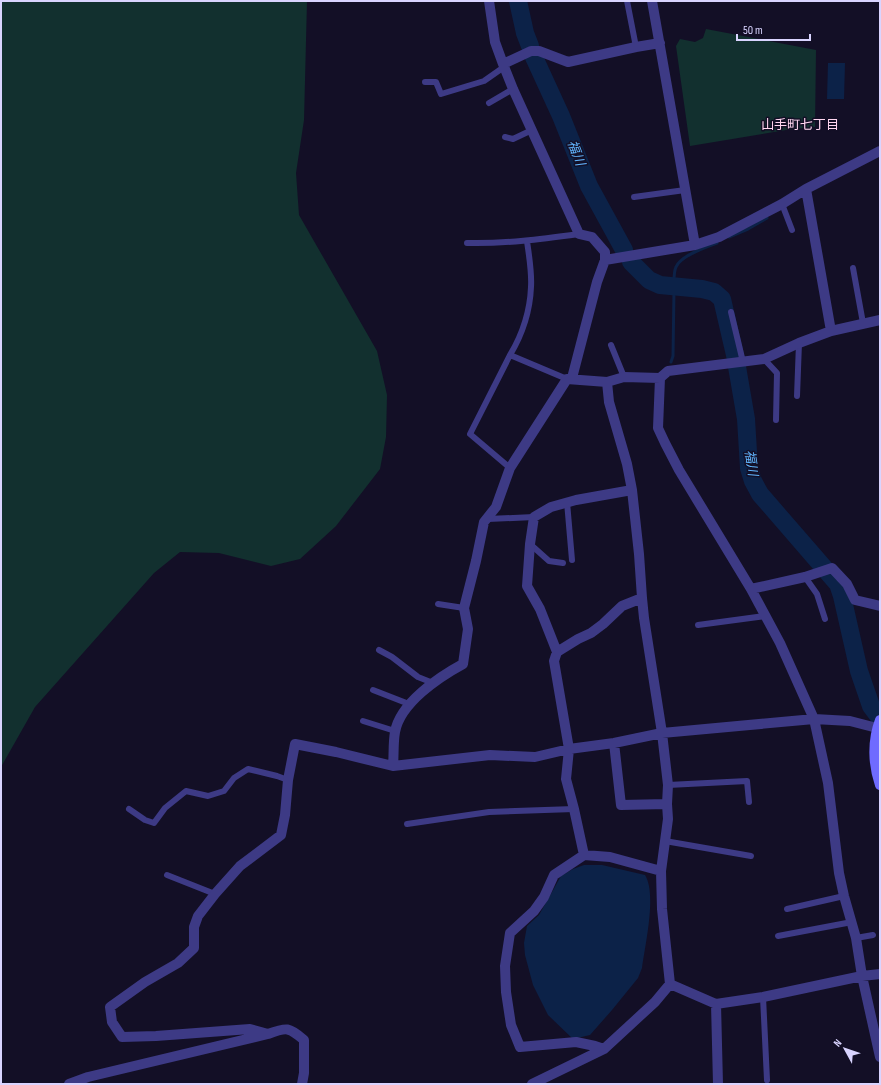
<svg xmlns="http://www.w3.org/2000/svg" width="881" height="1085" viewBox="0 0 881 1085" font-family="'Sofia Sans Condensed','Noto Sans JP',sans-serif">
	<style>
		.green { fill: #12302f }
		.water { fill: #0c2248 }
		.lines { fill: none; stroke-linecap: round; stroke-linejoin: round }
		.stream { stroke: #0c2248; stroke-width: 3 }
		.river { stroke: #0c2248; stroke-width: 18 }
		.lane { stroke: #3d3a85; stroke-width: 6 }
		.street { stroke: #3d3a85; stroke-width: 10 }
		.secondary { stroke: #6f6bff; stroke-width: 10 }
		.labels { text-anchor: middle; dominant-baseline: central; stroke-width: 3; stroke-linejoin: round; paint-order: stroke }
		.neighbourhood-label { font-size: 13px; fill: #ffd6f0; stroke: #130f26 }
		.water-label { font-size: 13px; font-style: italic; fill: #62b6ff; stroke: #130f26 }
	</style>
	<rect width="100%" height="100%" fill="#130f26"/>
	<!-- green -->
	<path class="green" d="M 1,1 L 307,1 L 304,120 L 296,173 L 299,215 L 377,351 L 387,395 L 386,437 L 380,469 L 336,526 L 300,559 L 271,566 L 219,553 L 180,552 L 154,573 L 35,707 L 1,767 Z
		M 706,29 L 816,50 L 815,127 L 792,129 L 690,146 L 676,46 L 680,39 L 695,42 L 703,38 Z"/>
	<!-- water -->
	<path class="water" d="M 828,63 L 845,63 L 844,99 L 827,99 Z
		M 584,865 L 602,865 L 645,875 C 657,894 645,945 642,968 L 638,978 L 612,1010 L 590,1035 L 573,1039 L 548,1015 L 533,985 L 525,955 L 524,943 L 527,926 L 539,915 L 561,876 L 573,869 Z"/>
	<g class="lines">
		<!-- stream -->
		<path class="stream" d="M 729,237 L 748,229 L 767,218
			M 674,282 C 674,277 674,271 676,267 C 680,256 706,247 717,243
			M 671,362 L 673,356 L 674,290"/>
		<!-- river -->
		<path class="river" d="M 518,1 L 525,33 L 530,46
			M 533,55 L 561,116 L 589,186 L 624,250
			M 631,262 L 649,280 L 660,285 L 702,289 L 714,292 L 722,299 L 735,355 L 746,419 L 749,468 L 753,481 L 760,494 L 838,584 L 842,596 L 859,671 L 871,706 L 880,718"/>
		<!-- lane -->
		<path class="lane" d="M 627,1 L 636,47
			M 425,82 L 436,82 L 441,94 L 484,81 L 504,67
			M 489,103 L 513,89
			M 505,137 L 513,139 L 532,130
			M 634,197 L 685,190
			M 782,204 L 792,230
			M 527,241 C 529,256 532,272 531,287 C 530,311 522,335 510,355 L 567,379
			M 467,243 C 505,244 542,239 579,234
			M 853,268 L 863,323
			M 731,312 L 743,362
			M 611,345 L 624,377
			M 510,355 L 470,434 L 510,468
			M 764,359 L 777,373 L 776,420
			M 797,396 L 799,343
			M 567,502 L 572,560
			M 488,519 L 534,517
			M 530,544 L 549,561 L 563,563
			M 805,577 L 817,594 L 825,619
			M 438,604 L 464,608
			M 698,625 L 765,616
			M 379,650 L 392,657 L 418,677 L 433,683
			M 373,690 L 409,704
			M 363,721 L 395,731
			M 668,785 L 747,781 L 749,802
			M 129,809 L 145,820 L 154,823 L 165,808 L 186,791 L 208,796 L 224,791 L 234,778 L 248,769 L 277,776 L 288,780
			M 407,824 L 489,812 L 574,809
			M 665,841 L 751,856
			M 167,875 L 215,894
			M 787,909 L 844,896
			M 778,936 L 852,922
			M 856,938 L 873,935
			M 763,997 L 767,1080"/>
		<!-- street -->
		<path class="street" d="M 489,1 L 495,42 L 503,64 L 531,51 L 539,51 L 568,62 L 636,47 L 660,43
			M 652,1 L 695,245
			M 503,64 L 513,89 L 579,234 L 592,237 L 605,252 L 605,260 L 597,282 L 572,378
			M 806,189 L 831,331
			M 605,260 L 695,245 L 719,237 L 782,204 L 806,189 L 880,151
			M 660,378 L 658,428 L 665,443 L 679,470 L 751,589 L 780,643 L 814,719 L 828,783 L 839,873 L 844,896 L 856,938 L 862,976 L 880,1057
			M 751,589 L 805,577 L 832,568 L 847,584 L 855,600 L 880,606
			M 642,598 L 639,554 L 632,490 L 627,464 L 609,402 L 607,382 L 624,377 L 660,378 L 668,371 L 764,359 L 799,343 L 831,331 L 880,320
			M 557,652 L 540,609 L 527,586 L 530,544 L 534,517 L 551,507 L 576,500 L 632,490
			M 614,743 L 621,805 L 667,804
			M 393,766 C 394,755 393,743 395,732 C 400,703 439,677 463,664 L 468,629 L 464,608 L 476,561 L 484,522 L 496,507 L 510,468 L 567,379 L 607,382
			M 584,855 L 574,809 L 566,779 L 569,749 L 554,661 L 557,652 L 578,639 L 591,633 L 603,624 L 622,606 L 642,598 L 644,618 L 662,733 L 668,785 L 667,804 L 668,819 L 661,871 L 662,909 L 670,984
			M 716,1004 L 718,1084
			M 268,1034 L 250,1029 L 156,1036 L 122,1037 L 112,1022 L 110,1007 L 145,982 L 178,963 L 194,948 L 194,927 L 198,916 L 215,894 L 240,866 L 281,835 L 285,815 L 288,780 L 295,744 L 336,752 L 393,766 L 490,755 L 535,757 L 569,749 L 614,743 L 662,733 L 814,719 L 850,721 L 877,728
			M 604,1049 L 595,1046 L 576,1042 L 520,1047 L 511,1025 L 506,992 L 505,966 L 510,933 L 534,911 L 544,897 L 554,875 L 584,855 L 610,857 L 661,871
			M 69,1084 L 88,1077 L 268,1034 C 287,1027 289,1027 304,1040 L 304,1073 L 302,1084
			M 532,1084 L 604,1049 L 655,1002 L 670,984 L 716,1004 L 763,997 L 862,976 L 880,974"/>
		<!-- secondary -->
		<path class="secondary" d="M 880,720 C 872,741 873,765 880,785"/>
	</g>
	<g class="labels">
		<!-- neighbourhood labels -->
		<g class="neighbourhood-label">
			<text x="800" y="125">山手町七丁目</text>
		</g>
		<!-- water labels -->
		<g class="water-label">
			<text transform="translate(576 153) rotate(69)">福川</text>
			<text transform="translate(751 463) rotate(81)">福川</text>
		</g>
	</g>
	<!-- border -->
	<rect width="881" height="1085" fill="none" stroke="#d9d4ff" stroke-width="4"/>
	<!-- north arrow -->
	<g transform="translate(845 1049) rotate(310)" stroke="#130f26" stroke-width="3" paint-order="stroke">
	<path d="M0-3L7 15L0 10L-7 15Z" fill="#d9d4ff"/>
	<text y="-6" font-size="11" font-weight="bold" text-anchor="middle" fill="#d9d4ff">N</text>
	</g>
	<!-- scale -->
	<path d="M737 34v6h73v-6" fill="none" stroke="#d9d4ff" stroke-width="2"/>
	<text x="743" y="34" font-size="12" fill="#d9d4ff" stroke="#130f26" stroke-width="3" paint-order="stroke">50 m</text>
</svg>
